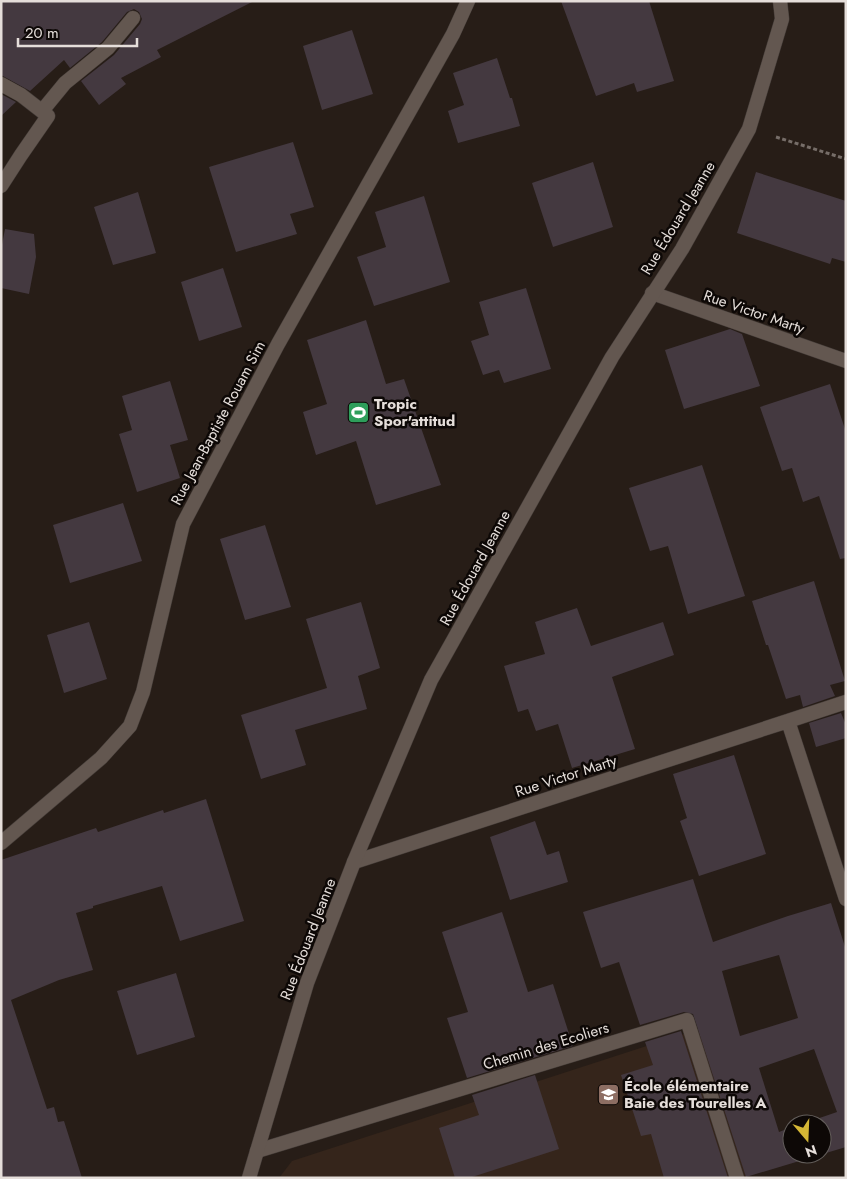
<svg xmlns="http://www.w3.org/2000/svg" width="847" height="1179" viewBox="0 0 847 1179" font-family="Jost,sans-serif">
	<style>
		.built { fill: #35251b }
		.building { fill: #443940; fill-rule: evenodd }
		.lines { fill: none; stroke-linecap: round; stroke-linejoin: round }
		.service-casing { stroke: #433b37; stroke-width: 15 }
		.minor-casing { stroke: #433b37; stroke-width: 15 }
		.path { stroke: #766d68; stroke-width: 3; stroke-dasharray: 4 2.5; stroke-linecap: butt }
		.service { stroke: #635750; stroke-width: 14 }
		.minor { stroke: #635750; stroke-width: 14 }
		.labels { text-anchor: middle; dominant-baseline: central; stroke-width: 5; stroke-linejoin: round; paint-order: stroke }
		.street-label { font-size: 15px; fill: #e5deda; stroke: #0d0806 }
		.poi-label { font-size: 15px; font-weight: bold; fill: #e5deda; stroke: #0d0806; text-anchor: start }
	</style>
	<rect width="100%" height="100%" fill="#271d17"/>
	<!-- built -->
	<path class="built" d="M 699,1029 L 747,1178 L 279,1178 L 292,1161 Z"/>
	<!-- building -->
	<path class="building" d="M 1,1 L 254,1 L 157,50 L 161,57 L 121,78 L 126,84 L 99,105 L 81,81 L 114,55 L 140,24 L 142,19 L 139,12 L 134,9 L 127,12 L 102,42 L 70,68 L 64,60 L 30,91 L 1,75 Z
		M 561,1 L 649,1 L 674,81 L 637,92 L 634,83 L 596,96 Z
		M 352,30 L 373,94 L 322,110 L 303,46 Z
		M 497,58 L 510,98 L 512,98 L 520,126 L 458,143 L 448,111 L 464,105 L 453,73 Z
		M 1,94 L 16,102 L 1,116 Z
		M 293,142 L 314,207 L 290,214 L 297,234 L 236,252 L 209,167 Z
		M 593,162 L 613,227 L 553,247 L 532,183 Z
		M 756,172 L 846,201 L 846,262 L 832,258 L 830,264 L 737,233 Z
		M 138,192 L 156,253 L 113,265 L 94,207 Z
		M 424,196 L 450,282 L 374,306 L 357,257 L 386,247 L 375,212 Z
		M 5,229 L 34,234 L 36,257 L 29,294 L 1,288 L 1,250 Z
		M 223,268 L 242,327 L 199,341 L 181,282 Z
		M 526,288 L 551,369 L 504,383 L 499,370 L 483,375 L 471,341 L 489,335 L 479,302 Z
		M 366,320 L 386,384 L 404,379 L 441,485 L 376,505 L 356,441 L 316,455 L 303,412 L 327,404 L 307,340 Z
		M 730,329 L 742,334 L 760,386 L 684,409 L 665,350 Z
		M 170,381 L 188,440 L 170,445 L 180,478 L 137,492 L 119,434 L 132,430 L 122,396 Z
		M 830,384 L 846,432 L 846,558 L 840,559 L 819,496 L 803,502 L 792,468 L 782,471 L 760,407 Z
		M 702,465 L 745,596 L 688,614 L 668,546 L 650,551 L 629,488 Z
		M 123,503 L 142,561 L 70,583 L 53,525 Z
		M 265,525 L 291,607 L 245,620 L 220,539 Z
		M 814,581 L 845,681 L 830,685 L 835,696 L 803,707 L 800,695 L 786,699 L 768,645 L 766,645 L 752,601 Z
		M 361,602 L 380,668 L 358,676 L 367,709 L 295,730 L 306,765 L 261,779 L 241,715 L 327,688 L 306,619 Z
		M 577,608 L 591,646 L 663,622 L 674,655 L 612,677 L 635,749 L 572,768 L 558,724 L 536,731 L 528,709 L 518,712 L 504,666 L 545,654 L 535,622 Z
		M 89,622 L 107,679 L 64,693 L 47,635 Z
		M 841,713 L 846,725 L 846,738 L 816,747 L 809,723 Z
		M 734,755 L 766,854 L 699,876 L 680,821 L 687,818 L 673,774 Z
		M 206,799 L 244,921 L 180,941 L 162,886 L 93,906 L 93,908 L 76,913 L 93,970 L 59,980 L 11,1000 L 47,1109 L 54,1107 L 58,1122 L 64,1121 L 82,1178 L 1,1178 L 1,860 L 96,828 L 98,832 L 163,810 L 164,813 Z
		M 535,821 L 547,855 L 559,851 L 568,882 L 510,900 L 490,837 Z
		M 693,879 L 713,942 L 788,916 L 831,903 L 846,950 L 846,1147 L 746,1177 L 693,1014 L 684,1012 L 640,1025 L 619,962 L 601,968 L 583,912 ZM 779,955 L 798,1018 L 740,1036 L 722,971 ZM 814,1049 L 837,1112 L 802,1124 L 822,1124 L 822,1154 L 792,1154 L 792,1127 L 779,1132 L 759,1068 Z
		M 502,912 L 528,992 L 553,984 L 573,1046 L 467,1078 L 447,1018 L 468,1012 L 442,932 Z
		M 176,973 L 195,1037 L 137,1055 L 117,991 Z
		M 681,1031 L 728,1178 L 664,1178 L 651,1134 L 641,1136 L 621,1075 L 653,1065 L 645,1042 Z
		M 535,1075 L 559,1149 L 469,1178 L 455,1178 L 439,1128 L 479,1115 L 472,1095 Z"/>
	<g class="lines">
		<defs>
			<path id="service" d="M 652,293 L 846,361
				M 788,721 L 846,702
				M 354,862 L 788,721 L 846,899
				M 257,1151 L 687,1020 L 737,1178"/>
			<path id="minor" d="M 1,84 L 21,95 L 48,116 L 21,155 L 1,186
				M 42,111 L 65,83 L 108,48 L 133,18
				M 1,843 L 101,758 L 130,726 L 143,692 L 183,524 L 278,344 L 453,34 L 468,1
				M 249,1178 L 307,983 L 354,862 L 431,680 L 612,357 L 682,249 L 749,129 L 782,19 L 780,1"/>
		</defs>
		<!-- service casing -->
		<use href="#service" class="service-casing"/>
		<!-- minor casing -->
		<use href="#minor" class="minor-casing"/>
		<!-- path -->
		<path class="path" d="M 776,137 L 846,159"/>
		<!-- service -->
		<use href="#service" class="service"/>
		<!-- minor -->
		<use href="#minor" class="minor"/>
	</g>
	<!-- icons -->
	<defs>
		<symbol id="stadium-square" viewBox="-11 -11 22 22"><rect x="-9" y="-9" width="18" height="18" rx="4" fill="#2e9e5b" stroke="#0d0806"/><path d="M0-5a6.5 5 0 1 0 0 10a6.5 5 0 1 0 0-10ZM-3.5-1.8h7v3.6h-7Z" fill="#fff"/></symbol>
		<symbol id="school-square" viewBox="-11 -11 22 22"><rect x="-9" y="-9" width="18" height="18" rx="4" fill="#8d6e63" stroke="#0d0806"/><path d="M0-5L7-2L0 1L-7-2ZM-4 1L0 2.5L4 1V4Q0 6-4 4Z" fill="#fff"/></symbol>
	</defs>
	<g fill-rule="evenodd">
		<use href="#stadium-square" x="346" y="400" width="25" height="25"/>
		<use href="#school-square" x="596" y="1082" width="25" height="25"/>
	</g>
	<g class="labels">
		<!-- street labels -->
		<g class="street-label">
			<text transform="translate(678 218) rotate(-59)">Rue Édouard Jeanne</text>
			<text transform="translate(754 312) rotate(19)">Rue Victor Marty</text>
			<text transform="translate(218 423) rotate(-62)">Rue Jean-Baptiste Rouam Sim</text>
			<text transform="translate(475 568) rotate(-61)">Rue Édouard Jeanne</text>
			<text transform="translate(566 776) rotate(-18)">Rue Victor Marty</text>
			<text transform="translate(308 939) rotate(-69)">Rue Édouard Jeanne</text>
			<text transform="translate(546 1046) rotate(-17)">Chemin des Ecoliers</text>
		</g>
		<!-- poi labels -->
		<g class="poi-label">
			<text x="374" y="404">Tropic<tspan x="374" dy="17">Spor'attitud</tspan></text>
			<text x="624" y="1086">École élémentaire<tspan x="624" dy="17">Baie des Tourelles A</tspan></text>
		</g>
	</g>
	<!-- border -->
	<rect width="847" height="1179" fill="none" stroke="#e5deda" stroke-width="5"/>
	<!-- north arrow -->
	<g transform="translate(807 1139) rotate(161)"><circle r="24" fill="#0d0806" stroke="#635e5b"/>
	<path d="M0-4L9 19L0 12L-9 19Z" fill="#d4b635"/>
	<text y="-8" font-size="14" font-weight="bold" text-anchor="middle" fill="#e5deda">N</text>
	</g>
	<!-- scale -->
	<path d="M18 38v8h119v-8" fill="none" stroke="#e5deda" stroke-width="2.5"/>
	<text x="25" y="38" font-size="15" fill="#e5deda" stroke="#0d0806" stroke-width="4" paint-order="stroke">20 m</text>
</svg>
